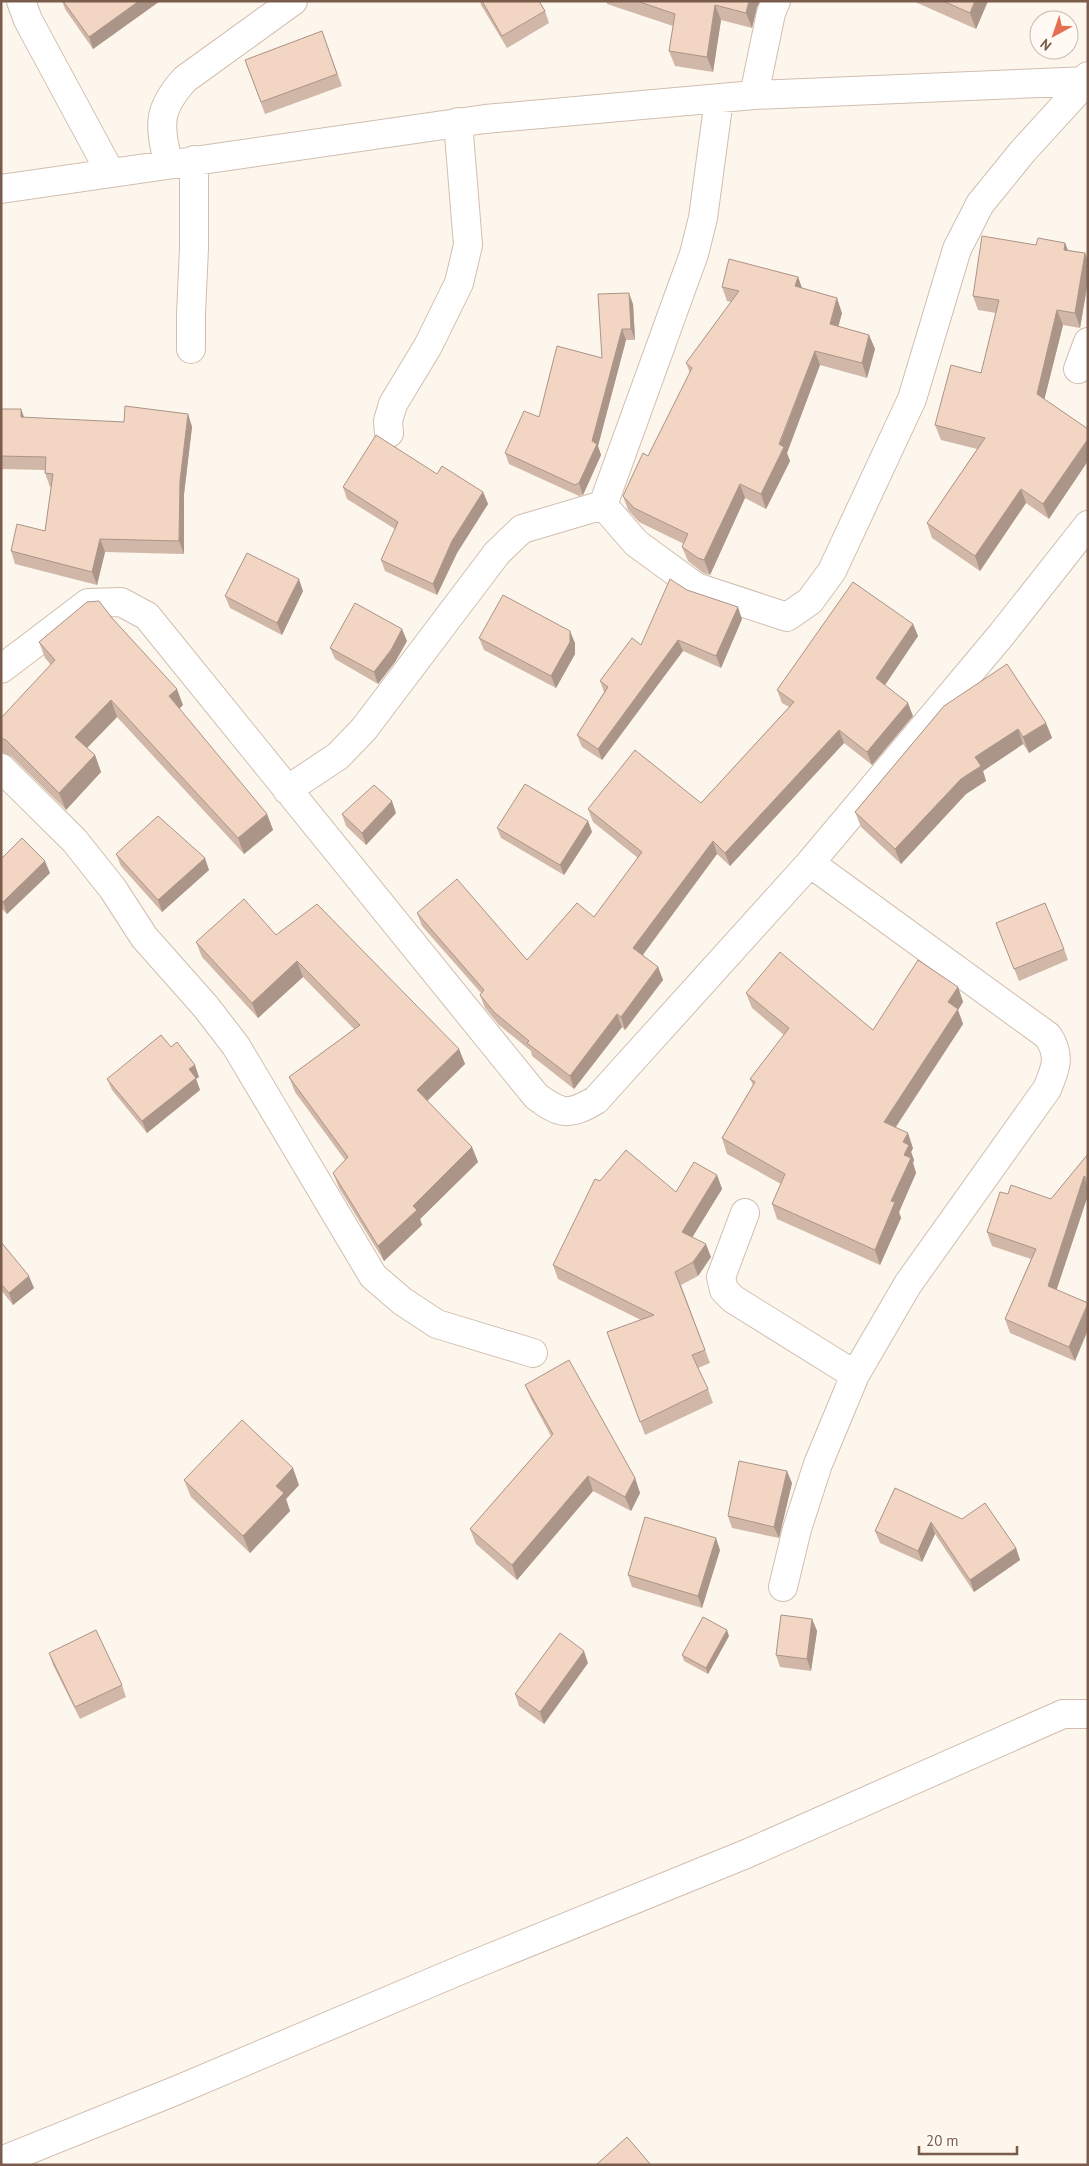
<svg xmlns="http://www.w3.org/2000/svg" width="1089" height="2166" viewBox="0 0 1089 2166" font-family="'PT Sans',sans-serif">
	<style>
		.lines { fill: none; stroke-linecap: round; stroke-linejoin: round }
		.minor-casing { stroke: #d1beb0; stroke-width: 30 }
		.minor { stroke: #fff; stroke-width: 28 }
		.wall { fill: #d1b7a8 }
		.shaded-wall { fill: #aa9588 }
		.building { fill: #f3d5c3; stroke: #aa9588 }
	</style>
	<rect width="100%" height="100%" fill="#fdf6ec"/>
	<g class="lines">
		<defs>
			<path id="minor" d="M 21,1 L 28,20 L 110,172
				M 754,95 L 771,13 L 776,1
				M 168,163 C 160,125 156,111 185,79 L 293,1
				M 1,189 L 485,119 L 754,95 L 1088,81
				M 191,349 L 191,314 L 194,248 L 194,160
				M 1078,369 L 1088,342
				M 389,433 L 388,421 L 393,404 L 428,346 L 459,283 L 468,245 L 458,122
				M 603,505 L 636,543 L 696,587 L 787,617 L 810,601 L 832,571 L 912,399 L 957,249 L 980,204 L 1023,151 L 1087,81 L 1088,76
				M 1,669 L 88,603 L 121,602 L 147,616 L 536,1096 C 561,1115 569,1116 596,1100 L 810,863 L 1002,634 L 1088,525
				M 1,768 L 74,840 L 113,889 L 144,937 L 206,1007 L 236,1046 L 373,1276 L 402,1301 L 437,1324 L 533,1353
				M 287,790 L 338,756 L 364,729 L 497,553 L 522,529 L 603,505 L 694,254 L 703,218 L 719,99
				M 745,1213 L 721,1277 L 724,1290 L 733,1299 L 855,1375
				M 783,1587 L 797,1529 L 818,1464 L 855,1375 L 908,1284 L 1047,1089 C 1056,1068 1061,1056 1048,1036 L 810,863
				M 1,2161 L 175,2091 L 463,1969 L 746,1854 L 1063,1714 L 1088,1714"/>
		</defs>
		<!-- minor casing -->
		<use href="#minor" class="minor-casing"/>
		<!-- minor -->
		<use href="#minor" class="minor"/>
	</g>
	<!-- wall -->
	<path class="wall" d="M 62,1 L 160,1 L 93,49 L 65,9 Z
		M 480,1 L 539,1 L 545,11 L 549,23 L 507,48 L 481,5 Z
		M 606,1 L 760,1 L 757,7 L 752,28 L 721,20 L 713,72 L 675,66 L 669,51 L 673,26 L 607,4 Z
		M 913,1 L 988,1 L 976,29 Z
		M 322,31 L 342,86 L 265,114 L 245,60 Z
		M 1065,243 L 1068,250 L 1085,253 L 1088,262 L 1088,281 L 1080,328 L 1063,325 L 1044,400 L 1049,519 L 1026,503 L 980,571 L 932,538 L 927,523 L 977,449 L 941,440 L 935,425 L 981,373 L 996,313 L 978,310 L 973,296 L 1036,245 Z
		M 798,277 L 802,288 L 842,313 L 838,326 L 869,335 L 875,349 L 867,378 L 820,365 L 787,453 L 790,461 L 766,509 L 745,498 L 710,575 L 703,573 L 688,561 L 682,547 L 684,544 L 639,522 L 628,510 L 623,496 L 648,456 L 690,373 L 686,363 L 731,302 L 727,301 L 722,287 Z
		M 633,304 L 635,340 L 626,340 L 598,446 L 601,455 L 583,495 L 579,496 L 509,464 L 505,453 L 602,358 Z
		M 1,409 L 21,409 L 24,418 L 124,422 L 188,414 L 192,427 L 184,494 L 184,554 L 105,552 L 97,585 L 15,564 L 11,551 L 45,531 L 51,487 L 50,487 L 45,473 L 45,470 L 1,469 Z
		M 437,474 L 483,492 L 488,504 L 457,553 L 437,595 L 385,571 L 381,560 L 395,529 L 347,499 L 343,487 Z
		M 687,590 L 742,619 L 721,668 L 683,651 L 602,760 L 582,747 L 577,735 L 604,692 L 600,681 L 641,645 Z
		M 303,591 L 282,635 L 230,608 L 225,596 Z
		M 112,618 L 183,705 L 179,709 L 267,814 L 273,830 L 244,854 L 117,717 L 87,748 L 95,755 L 101,772 L 66,810 L 12,757 L 1,752 L 1,718 L 51,665 L 45,658 L 39,642 Z
		M 913,624 L 918,636 L 885,685 L 913,716 L 872,765 L 844,743 L 730,866 L 717,854 L 643,955 L 658,967 L 663,980 L 625,1030 L 622,1027 L 574,1089 L 532,1056 L 531,1051 L 499,1025 L 485,1008 L 480,995 L 481,993 L 422,926 L 417,913 L 527,960 L 594,917 L 638,858 L 593,822 L 588,809 L 701,803 L 789,707 L 782,703 L 777,690 Z
		M 479,638 L 575,643 L 575,654 L 556,688 L 484,650 Z
		M 407,641 L 395,662 L 378,684 L 335,659 L 330,648 Z
		M 944,706 L 1046,723 L 1052,738 L 1029,753 L 1023,744 L 983,771 L 986,781 L 966,794 L 901,864 L 861,827 L 855,812 Z
		M 396,813 L 366,845 L 346,826 L 342,814 Z
		M 588,821 L 592,832 L 564,875 L 501,838 L 497,828 Z
		M 116,854 L 209,870 L 162,912 L 121,866 Z
		M 1,859 L 50,873 L 7,914 L 1,908 Z
		M 996,923 L 1064,949 L 1068,960 L 1019,981 Z
		M 276,935 L 459,1049 L 465,1064 L 427,1101 L 472,1147 L 478,1162 L 420,1219 L 422,1225 L 384,1261 L 339,1188 L 333,1173 L 345,1160 L 295,1092 L 289,1077 L 354,1029 L 303,977 L 258,1018 L 202,957 L 196,942 Z
		M 958,987 L 963,1002 L 958,1010 L 963,1024 L 896,1127 L 913,1148 L 911,1152 L 914,1160 L 913,1163 L 916,1173 L 899,1212 L 901,1218 L 880,1265 L 777,1219 L 772,1204 L 781,1184 L 727,1154 L 722,1138 L 753,1085 L 750,1079 L 784,1035 L 752,1008 L 746,993 L 873,1030 Z
		M 171,1047 L 199,1077 L 196,1079 L 200,1090 L 147,1133 L 112,1090 L 107,1079 Z
		M 1088,1154 L 1088,1195 L 1057,1289 L 1075,1361 L 1010,1333 L 1005,1319 L 1031,1259 L 992,1246 L 987,1232 L 1008,1194 L 1051,1199 Z
		M 717,1175 L 722,1189 L 692,1237 L 711,1257 L 698,1276 L 681,1285 L 710,1363 L 698,1368 L 708,1389 L 713,1403 L 645,1435 L 607,1332 L 641,1320 L 558,1279 L 553,1265 L 600,1181 L 676,1192 Z
		M 1,1242 L 34,1288 L 13,1305 L 1,1290 Z
		M 525,1385 L 635,1478 L 640,1493 L 631,1511 L 593,1491 L 517,1580 L 476,1544 L 470,1529 L 551,1436 L 531,1399 Z
		M 184,1480 L 299,1485 L 286,1499 L 290,1511 L 250,1553 L 191,1497 Z
		M 792,1483 L 779,1538 L 732,1528 L 728,1516 Z
		M 895,1488 L 1016,1548 L 1020,1560 L 974,1592 L 935,1534 L 922,1562 L 880,1543 L 875,1531 Z
		M 720,1550 L 702,1608 L 632,1587 L 628,1575 Z
		M 812,1619 L 817,1631 L 811,1671 L 780,1667 L 776,1655 Z
		M 729,1636 L 708,1674 L 684,1661 L 682,1655 Z
		M 49,1653 L 122,1685 L 126,1697 L 80,1719 L 53,1665 Z
		M 588,1663 L 544,1724 L 519,1706 L 515,1694 Z"/>
	<!-- shaded-wall -->
	<path class="shaded-wall" d="M 139,1 L 160,1 L 93,49 L 89,37 Z
		M 749,1 L 760,1 L 757,7 L 752,28 L 746,13 Z
		M 975,1 L 988,1 L 976,29 L 970,13 Z
		M 715,5 L 721,20 L 713,72 L 707,57 Z
		M 1065,243 L 1071,258 L 1064,250 Z
		M 1085,253 L 1088,262 L 1088,281 L 1080,328 L 1075,313 Z
		M 798,277 L 803,291 L 795,286 Z
		M 629,293 L 633,304 L 635,340 L 631,329 Z
		M 837,298 L 842,313 L 835,339 L 830,324 Z
		M 1057,310 L 1063,325 L 1042,409 L 1037,394 Z
		M 622,329 L 626,340 L 598,446 L 601,455 L 583,495 L 579,483 L 592,441 Z
		M 869,335 L 875,349 L 867,378 L 862,363 Z
		M 815,351 L 820,365 L 787,453 L 790,461 L 766,509 L 761,494 Z
		M 21,409 L 26,422 L 21,417 Z
		M 188,414 L 192,427 L 184,494 L 184,554 L 179,541 L 180,481 Z
		M 1088,439 L 1088,461 L 1049,519 L 1043,504 Z
		M 740,484 L 745,498 L 710,575 L 704,560 Z
		M 1021,489 L 1026,503 L 980,571 L 975,556 Z
		M 483,492 L 488,504 L 457,553 L 437,595 L 433,584 L 452,541 Z
		M 100,539 L 105,552 L 97,585 L 92,572 Z
		M 299,579 L 303,591 L 282,635 L 277,623 Z
		M 738,607 L 742,619 L 721,668 L 716,656 Z
		M 913,624 L 918,636 L 881,691 L 876,678 Z
		M 402,629 L 407,641 L 395,662 L 378,684 L 374,672 Z
		M 570,631 L 575,643 L 575,654 L 556,688 L 551,676 Z
		M 678,640 L 683,651 L 602,760 L 598,749 Z
		M 177,689 L 183,705 L 175,713 L 169,696 Z
		M 111,700 L 117,717 L 81,754 L 75,737 Z
		M 908,703 L 913,716 L 872,765 L 867,752 Z
		M 1046,723 L 1052,738 L 1029,753 L 1023,737 Z
		M 1018,729 L 1023,744 L 983,771 L 986,781 L 966,794 L 901,864 L 895,849 L 975,757 Z
		M 839,730 L 844,743 L 730,866 L 725,853 Z
		M 95,755 L 101,772 L 66,810 L 59,793 Z
		M 392,801 L 396,813 L 366,845 L 362,833 Z
		M 267,814 L 273,830 L 244,854 L 238,838 Z
		M 588,821 L 592,832 L 564,875 L 560,865 Z
		M 713,841 L 717,854 L 638,961 L 633,948 Z
		M 205,858 L 209,870 L 162,912 L 158,900 Z
		M 45,861 L 50,873 L 7,914 L 3,902 Z
		M 297,961 L 303,977 L 258,1018 L 252,1003 Z
		M 658,967 L 663,980 L 625,1030 L 621,1017 Z
		M 958,987 L 963,1002 L 958,1010 L 963,1024 L 889,1137 L 884,1122 L 948,1002 Z
		M 617,1014 L 622,1027 L 574,1089 L 570,1076 Z
		M 459,1049 L 465,1064 L 423,1105 L 417,1090 Z
		M 195,1065 L 199,1077 L 196,1079 L 200,1090 L 147,1133 L 142,1121 L 189,1069 Z
		M 908,1133 L 913,1148 L 911,1152 L 914,1160 L 913,1163 L 916,1173 L 899,1212 L 901,1218 L 880,1265 L 875,1250 L 891,1201 L 904,1155 L 903,1142 Z
		M 472,1147 L 478,1162 L 420,1219 L 422,1225 L 384,1261 L 378,1246 L 413,1206 Z
		M 717,1175 L 722,1189 L 687,1246 L 682,1232 Z
		M 1084,1176 L 1088,1187 L 1088,1195 L 1053,1300 L 1048,1286 Z
		M 706,1244 L 711,1257 L 698,1276 L 693,1262 Z
		M 29,1276 L 34,1288 L 13,1305 L 9,1293 Z
		M 1088,1304 L 1088,1330 L 1075,1361 L 1069,1347 Z
		M 293,1468 L 299,1485 L 286,1499 L 290,1511 L 250,1553 L 243,1536 L 276,1486 Z
		M 787,1471 L 792,1483 L 779,1538 L 774,1527 Z
		M 588,1476 L 593,1491 L 517,1580 L 512,1565 Z
		M 635,1478 L 640,1493 L 631,1511 L 625,1497 Z
		M 931,1522 L 935,1534 L 922,1562 L 918,1551 Z
		M 716,1538 L 720,1550 L 702,1608 L 698,1596 Z
		M 1016,1548 L 1020,1560 L 974,1592 L 970,1580 Z
		M 812,1619 L 817,1631 L 811,1671 L 807,1659 Z
		M 727,1630 L 729,1636 L 708,1674 L 706,1668 Z
		M 584,1651 L 588,1663 L 544,1724 L 540,1712 Z"/>
	<!-- building -->
	<path class="building" d="M 63,1 L 139,1 L 89,37 Z
		M 482,1 L 539,1 L 545,11 L 502,36 Z
		M 637,1 L 749,1 L 746,13 L 715,5 L 707,57 L 669,51 L 675,14 Z
		M 943,1 L 975,1 L 970,13 Z
		M 322,31 L 337,74 L 261,102 L 245,60 Z
		M 982,236 L 1036,245 L 1038,238 L 1065,243 L 1064,250 L 1085,253 L 1075,313 L 1057,310 L 1037,394 L 1088,429 L 1088,439 L 1043,504 L 1021,489 L 975,556 L 927,523 L 985,438 L 935,425 L 951,365 L 981,373 L 999,300 L 973,296 Z
		M 729,259 L 798,277 L 795,286 L 837,298 L 830,324 L 869,335 L 862,363 L 815,351 L 779,444 L 784,447 L 761,494 L 740,484 L 704,560 L 698,558 L 682,547 L 688,534 L 634,508 L 623,496 L 643,453 L 648,456 L 692,368 L 686,363 L 739,291 L 722,287 Z
		M 629,293 L 631,329 L 622,329 L 592,441 L 597,444 L 579,483 L 575,485 L 505,453 L 524,411 L 539,417 L 557,346 L 602,358 L 598,294 Z
		M 125,406 L 188,414 L 180,481 L 179,541 L 100,539 L 92,572 L 11,551 L 17,524 L 45,531 L 53,474 L 45,473 L 46,457 L 1,456 L 1,409 L 21,409 L 21,417 L 124,422 Z
		M 376,435 L 437,474 L 442,466 L 483,492 L 452,541 L 433,584 L 381,560 L 398,522 L 343,487 Z
		M 247,553 L 299,579 L 277,623 L 225,596 Z
		M 670,579 L 687,590 L 738,607 L 716,656 L 678,640 L 598,749 L 577,735 L 608,687 L 600,681 L 632,638 L 641,645 Z
		M 853,582 L 913,624 L 876,678 L 908,703 L 867,752 L 839,730 L 725,853 L 713,841 L 633,948 L 658,967 L 621,1017 L 617,1014 L 570,1076 L 527,1043 L 529,1041 L 494,1012 L 480,995 L 484,990 L 417,913 L 457,879 L 527,960 L 577,903 L 594,917 L 642,852 L 588,809 L 635,750 L 701,803 L 794,702 L 777,690 Z
		M 503,595 L 570,631 L 570,642 L 551,676 L 479,638 Z
		M 99,601 L 112,618 L 177,689 L 169,696 L 267,814 L 238,838 L 111,700 L 75,737 L 95,755 L 59,793 L 6,740 L 1,738 L 1,718 L 55,660 L 39,642 L 87,602 Z
		M 355,603 L 402,629 L 391,650 L 374,672 L 330,648 Z
		M 1007,664 L 1046,723 L 1023,737 L 1018,729 L 975,757 L 981,766 L 961,779 L 895,849 L 855,812 L 944,706 Z
		M 525,784 L 588,821 L 560,865 L 497,828 Z
		M 374,785 L 392,801 L 362,833 L 342,814 Z
		M 158,816 L 205,858 L 158,900 L 116,854 Z
		M 22,838 L 45,861 L 3,902 L 1,901 L 1,859 Z
		M 244,899 L 276,935 L 317,904 L 459,1049 L 417,1090 L 472,1147 L 413,1206 L 417,1210 L 378,1246 L 333,1173 L 348,1157 L 289,1077 L 360,1025 L 297,961 L 252,1003 L 196,942 Z
		M 1045,903 L 1064,949 L 1014,969 L 996,923 Z
		M 780,952 L 873,1030 L 918,960 L 958,987 L 948,1002 L 958,1009 L 884,1122 L 908,1133 L 903,1142 L 909,1145 L 904,1155 L 911,1158 L 891,1201 L 895,1202 L 875,1250 L 772,1204 L 785,1174 L 722,1138 L 755,1082 L 750,1079 L 789,1028 L 746,993 Z
		M 161,1035 L 171,1047 L 177,1042 L 195,1065 L 189,1069 L 196,1078 L 142,1121 L 107,1079 Z
		M 626,1150 L 676,1192 L 694,1162 L 717,1175 L 682,1232 L 706,1244 L 693,1262 L 675,1272 L 705,1350 L 692,1355 L 708,1389 L 640,1422 L 607,1332 L 654,1315 L 553,1265 L 595,1179 L 600,1181 Z
		M 1088,1154 L 1088,1179 L 1084,1176 L 1048,1286 L 1088,1303 L 1069,1347 L 1005,1319 L 1036,1249 L 987,1232 L 1000,1192 L 1008,1194 L 1011,1185 L 1051,1199 Z
		M 1,1242 L 29,1276 L 9,1293 L 1,1284 Z
		M 569,1360 L 635,1478 L 625,1497 L 588,1476 L 512,1565 L 470,1529 L 553,1434 L 525,1385 Z
		M 242,1420 L 293,1468 L 276,1486 L 284,1493 L 243,1536 L 184,1480 Z
		M 739,1461 L 787,1471 L 774,1527 L 728,1516 Z
		M 895,1488 L 962,1519 L 985,1503 L 1016,1548 L 970,1580 L 931,1522 L 918,1551 L 875,1531 Z
		M 645,1517 L 716,1538 L 698,1596 L 628,1575 Z
		M 781,1615 L 812,1619 L 807,1659 L 776,1655 Z
		M 703,1617 L 727,1630 L 706,1668 L 682,1655 Z
		M 96,1630 L 122,1685 L 75,1707 L 49,1653 Z
		M 560,1633 L 584,1651 L 540,1712 L 515,1694 Z
		M 627,2137 L 651,2165 L 596,2165 Z"/>
	<!-- border -->
	<rect width="1089" height="2166" fill="none" stroke="#7a5c4d" stroke-width="5"/>
	<!-- north arrow -->
	<g transform="translate(1054 35) rotate(220)"><circle r="24" fill="#fffaf3" stroke="#cabbb1"/>
	<path d="M0-4L9 19L0 12L-9 19Z" fill="#e76f51"/>
	<text y="-8" font-size="14" font-weight="bold" text-anchor="middle" fill="#7a5c4d">N</text>
	</g>
	<!-- scale -->
	<path d="M919 2146v8h98v-8" fill="none" stroke="#7a5c4d" stroke-width="2.5"/>
	<text x="926" y="2146" font-size="15" fill="#7a5c4d" stroke="#fffaf3" stroke-width="4" paint-order="stroke">20 m</text>
</svg>
